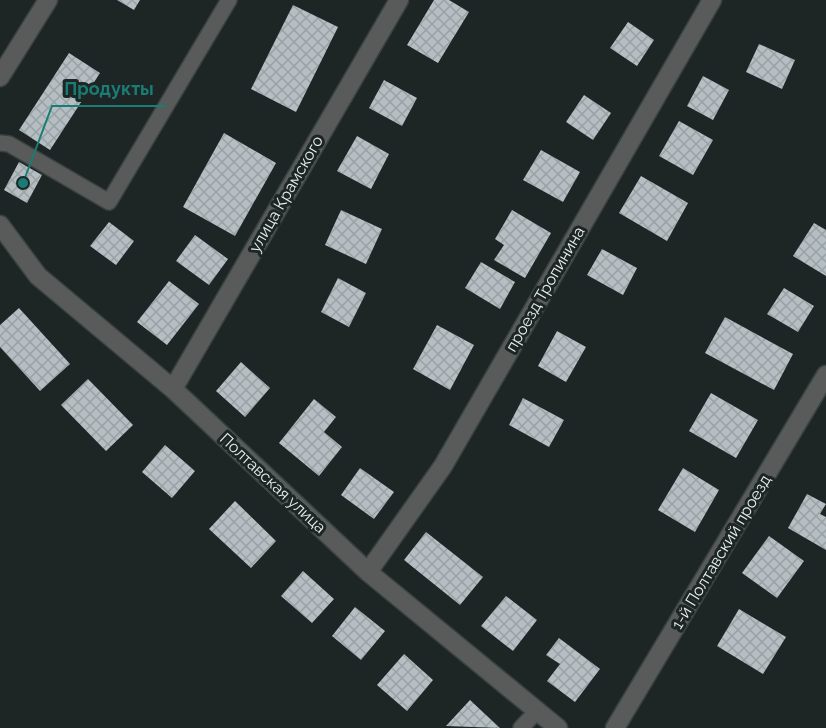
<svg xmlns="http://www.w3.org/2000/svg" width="826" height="728" viewBox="0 0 826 728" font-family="Raleway,sans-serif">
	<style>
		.building { fill: url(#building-cross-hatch) }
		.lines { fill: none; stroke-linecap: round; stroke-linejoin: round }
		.lane-casing { stroke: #394241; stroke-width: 18 }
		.street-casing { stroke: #394241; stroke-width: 21 }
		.lane { stroke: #585b59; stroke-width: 15 }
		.street { stroke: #585b59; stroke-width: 18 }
		.labels { text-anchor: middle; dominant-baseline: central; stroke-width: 6; stroke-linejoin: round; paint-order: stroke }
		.street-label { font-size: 16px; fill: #e8eeee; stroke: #1d2625 }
		.leader { fill: none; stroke: #1a7c74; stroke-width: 2 }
		.callout-dot { fill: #1a7c74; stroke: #1d2625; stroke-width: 2 }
		.callout-label { font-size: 18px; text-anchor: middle; font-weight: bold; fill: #1a7c74; stroke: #1d2625; stroke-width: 6; stroke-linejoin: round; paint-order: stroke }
	</style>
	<defs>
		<pattern id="building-cross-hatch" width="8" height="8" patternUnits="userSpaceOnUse" patternTransform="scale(1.5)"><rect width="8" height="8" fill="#b5bfc3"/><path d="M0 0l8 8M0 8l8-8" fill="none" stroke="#99a1a4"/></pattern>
	</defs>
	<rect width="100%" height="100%" fill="#1d2625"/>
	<!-- building -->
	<path class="building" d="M 117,0 L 140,0 L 134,10 Z
		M 434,0 L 449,0 L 469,12 L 438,63 L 407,45 Z
		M 293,5 L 338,27 L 296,112 L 251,89 Z
		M 628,22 L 654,40 L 637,66 L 610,48 Z
		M 759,44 L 795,60 L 782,89 L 746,72 Z
		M 69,53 L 100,73 L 50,150 L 19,130 Z
		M 703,76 L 729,90 L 713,120 L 687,106 Z
		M 384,80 L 417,98 L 402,126 L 369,108 Z
		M 584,95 L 611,113 L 593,140 L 566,122 Z
		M 679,121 L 713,140 L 693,175 L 659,156 Z
		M 224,133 L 276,163 L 235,236 L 183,207 Z
		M 357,136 L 389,154 L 371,189 L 337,171 Z
		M 541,150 L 580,172 L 563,202 L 523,180 Z
		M 19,162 L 42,175 L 27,203 L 4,190 Z
		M 641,176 L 688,203 L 667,241 L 619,213 Z
		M 341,210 L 382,229 L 366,264 L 325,245 Z
		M 512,210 L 551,233 L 525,278 L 494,260 L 504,245 L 495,239 Z
		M 109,222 L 134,241 L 116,265 L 90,246 Z
		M 814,223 L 826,230 L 826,276 L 793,256 Z
		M 195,235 L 228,259 L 209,285 L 176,261 Z
		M 602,249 L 637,268 L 623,295 L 587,275 Z
		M 481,262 L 515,282 L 500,309 L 465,288 Z
		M 338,278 L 366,293 L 349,327 L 321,312 Z
		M 169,281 L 199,304 L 167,345 L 137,322 Z
		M 784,288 L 814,306 L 798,332 L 767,314 Z
		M 19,308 L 70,364 L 40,391 L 0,347 L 0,325 Z
		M 725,317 L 793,354 L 774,390 L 705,353 Z
		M 437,325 L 474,345 L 450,390 L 413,369 Z
		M 557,331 L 586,347 L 566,382 L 538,366 Z
		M 241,362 L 270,388 L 245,417 L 216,391 Z
		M 88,379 L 133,425 L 106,451 L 61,405 Z
		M 711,393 L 758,420 L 736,458 L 689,431 Z
		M 523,398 L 564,420 L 549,447 L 509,425 Z
		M 314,399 L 336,417 L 324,432 L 342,447 L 319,476 L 279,443 Z
		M 165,445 L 195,471 L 172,498 L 142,472 Z
		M 360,468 L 394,492 L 374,519 L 341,495 Z
		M 683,468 L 719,490 L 695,532 L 658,510 Z
		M 807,494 L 826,504 L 820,514 L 826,517 L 826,550 L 788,528 Z
		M 235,501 L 276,541 L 251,568 L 209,529 Z
		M 426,532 L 483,577 L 460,605 L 404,560 Z
		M 769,536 L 804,561 L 777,598 L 742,573 Z
		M 303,571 L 334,599 L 312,623 L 281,596 Z
		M 506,596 L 537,620 L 513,651 L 481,626 Z
		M 355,607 L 385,631 L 361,660 L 332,636 Z
		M 739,609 L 786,637 L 763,674 L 717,646 Z
		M 559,638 L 600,669 L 575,702 L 547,681 L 560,664 L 546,655 Z
		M 404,654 L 433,680 L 407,711 L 377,685 Z
		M 470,700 L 500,728 L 446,726 Z"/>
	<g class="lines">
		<defs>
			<path id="lane" d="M 0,143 L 9,144 L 109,202 L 229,0
				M 521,728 L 537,711"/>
			<path id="street" d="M 0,77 L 48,0
				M 0,225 L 38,276 L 173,389 L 368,572 L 558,728
				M 173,389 L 399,0
				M 368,572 L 443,466 L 712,0
				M 615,728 L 826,375"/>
		</defs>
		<!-- lane casing -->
		<use href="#lane" class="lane-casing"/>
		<!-- street casing -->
		<use href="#street" class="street-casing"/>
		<!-- lane -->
		<use href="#lane" class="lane"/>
		<!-- street -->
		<use href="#street" class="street"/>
	</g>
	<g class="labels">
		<!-- street labels -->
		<g class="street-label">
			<text transform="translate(286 194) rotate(-60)">улица Крамского</text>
			<text transform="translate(545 289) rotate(-60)">проезд Тропинина</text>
			<text transform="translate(273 483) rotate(43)">Полтавская улица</text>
			<text transform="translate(721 552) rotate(-59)">1-й Полтавский проезд</text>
		</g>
	</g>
	<!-- callouts -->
	<path class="leader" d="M23 183L52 106H166"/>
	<circle class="callout-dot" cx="23" cy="183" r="6"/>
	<g class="callout-label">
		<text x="109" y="95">Продукты</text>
	</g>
</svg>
